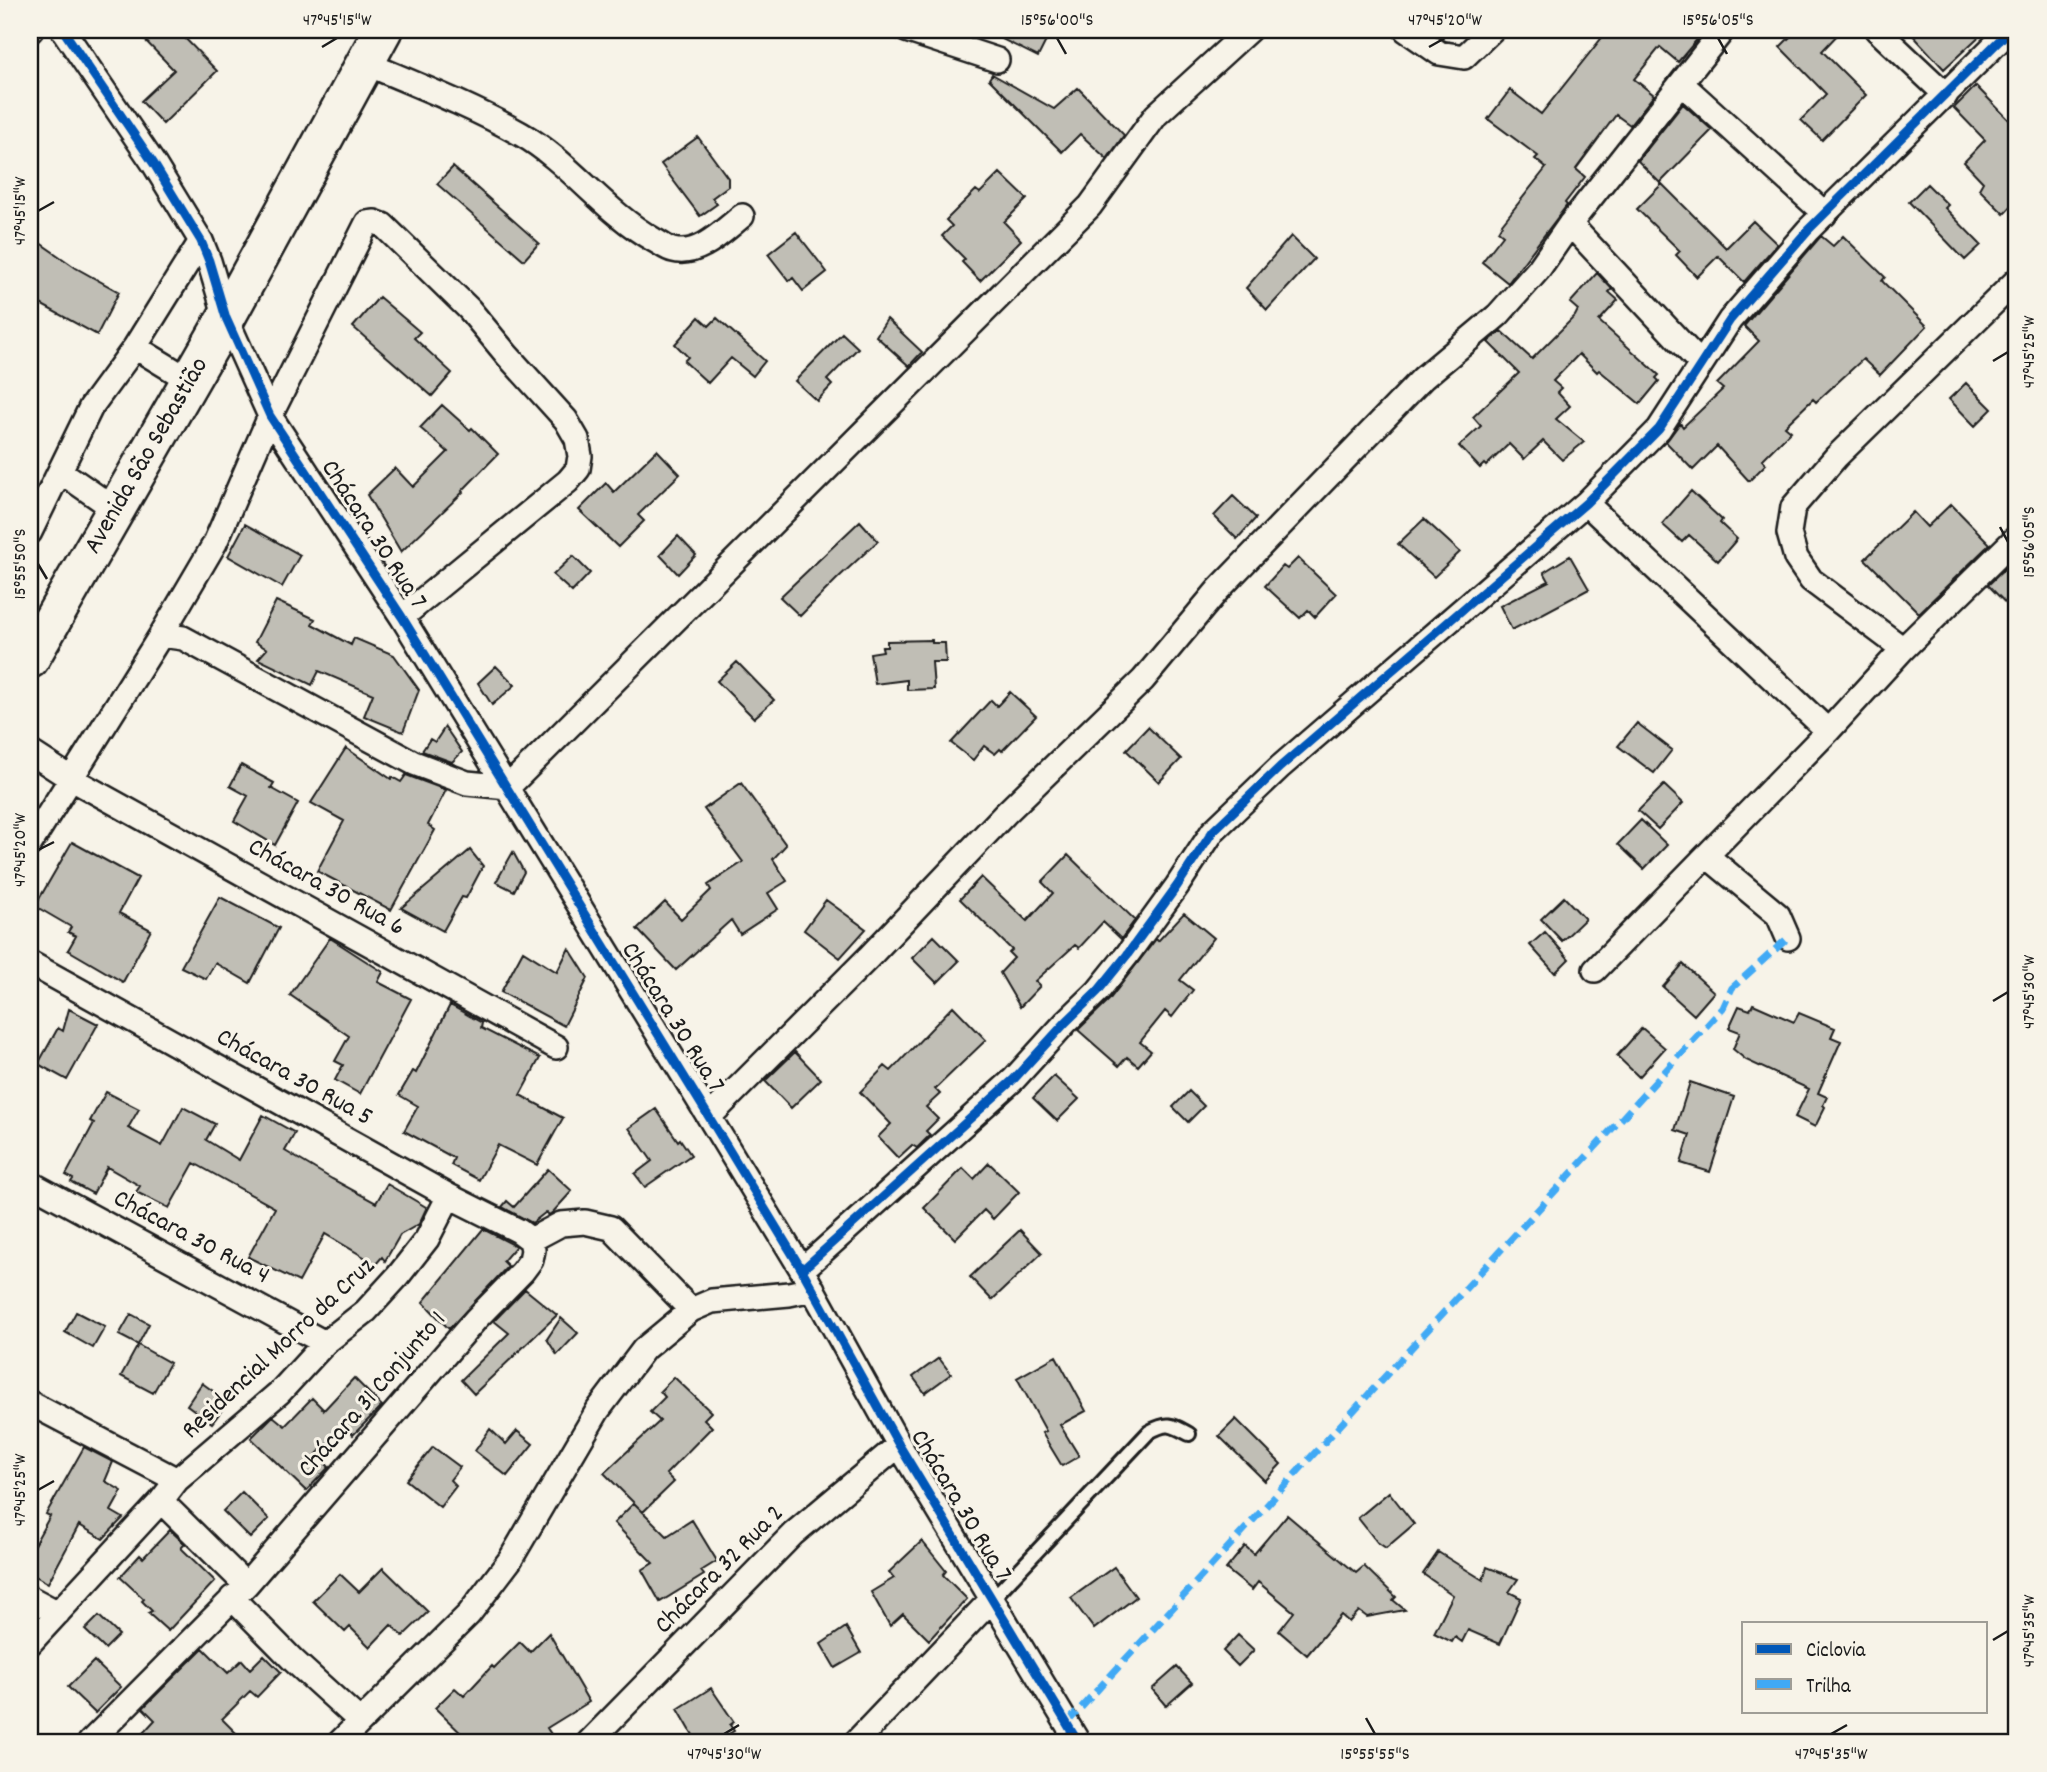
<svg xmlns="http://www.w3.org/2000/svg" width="2047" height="1772" viewBox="0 0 2047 1772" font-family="Dekko,sans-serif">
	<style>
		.building { fill: #c0beb5; stroke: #1c1c1c; stroke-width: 2 }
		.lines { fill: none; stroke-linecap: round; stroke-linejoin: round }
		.service-casing { stroke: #1c1c1c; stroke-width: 18 }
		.minor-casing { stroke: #1c1c1c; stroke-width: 28 }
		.primary-casing { stroke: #1c1c1c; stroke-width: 42 }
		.service { stroke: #f7f3e8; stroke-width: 12 }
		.minor { stroke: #f7f3e8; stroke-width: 23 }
		.primary { stroke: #f7f3e8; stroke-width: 37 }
		.quiet { stroke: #3fa9f5; stroke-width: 7; stroke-dasharray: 14 7; stroke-linecap: butt }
		.cycleway-casing { stroke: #f7f3e8; stroke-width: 13 }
		.cycleway { stroke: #0057b8; stroke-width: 9 }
		.ticks { fill: none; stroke: #1c1c1c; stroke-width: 2.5 }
		.labels { text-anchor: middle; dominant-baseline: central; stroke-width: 6; stroke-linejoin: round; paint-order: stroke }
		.street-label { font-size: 26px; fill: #1c1c1c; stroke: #f7f3e8 }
		.neatline { fill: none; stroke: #1c1c1c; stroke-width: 2.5 }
		.ticks-label { font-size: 18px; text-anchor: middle; fill: #1c1c1c }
	</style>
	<rect width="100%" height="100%" fill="#f7f3e8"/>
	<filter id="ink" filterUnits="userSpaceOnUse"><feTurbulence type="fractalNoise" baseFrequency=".0143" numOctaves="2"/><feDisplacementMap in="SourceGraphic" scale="14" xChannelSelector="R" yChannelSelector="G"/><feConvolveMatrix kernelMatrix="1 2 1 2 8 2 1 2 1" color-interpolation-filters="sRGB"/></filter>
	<g filter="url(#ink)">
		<!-- building -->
		<path class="building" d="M 135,30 L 177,30 L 217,71 L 163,124 L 141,101 L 174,70 Z
			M 984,30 L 1043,30 L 1040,35 L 1048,37 L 1038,57 Z
			M 1608,30 L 1705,30 L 1678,62 L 1660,47 L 1634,79 L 1654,95 L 1630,125 L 1616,115 L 1576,169 L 1585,177 L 1565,203 L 1567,205 L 1508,283 L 1482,262 L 1503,235 L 1498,231 L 1502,224 L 1546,168 L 1535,159 L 1538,156 L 1488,119 L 1510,90 L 1541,114 Z
			M 1797,30 L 1842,30 L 1822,51 L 1866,95 L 1822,140 L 1801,120 L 1826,94 L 1780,47 Z
			M 1908,30 L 1986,30 L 1944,69 Z
			M 992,74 L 1054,109 L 1078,88 L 1124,135 L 1107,159 L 1080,134 L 1062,152 L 989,79 Z
			M 1976,86 L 2017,128 L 2017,200 L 2004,214 L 1979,189 L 1983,182 L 1964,162 L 1985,140 L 1954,108 Z
			M 1683,104 L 1712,130 L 1660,183 L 1638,161 Z
			M 698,137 L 728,178 L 728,186 L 712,198 L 717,204 L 700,216 L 661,164 Z
			M 453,167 L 539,243 L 524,260 L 437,184 Z
			M 1000,173 L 1027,199 L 1004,222 L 1021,240 L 980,281 L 962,262 L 965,259 L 942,236 L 952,226 L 946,220 L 976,190 L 980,193 Z
			M 1662,184 L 1726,248 L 1753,221 L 1777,244 L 1744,282 L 1718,256 L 1697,277 L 1676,255 L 1680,251 L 1637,209 Z
			M 1927,184 L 1948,205 L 1945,208 L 1981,245 L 1965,260 L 1909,202 Z
			M 796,232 L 827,272 L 803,291 L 793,278 L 789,281 L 768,254 Z
			M 30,236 L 76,268 L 119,292 L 97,335 L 33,300 L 39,288 L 30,282 Z
			M 1291,236 L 1314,259 L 1267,310 L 1246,288 Z
			M 1821,236 L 1833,246 L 1843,236 L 1885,277 L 1882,281 L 1927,326 L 1880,375 L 1863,359 L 1816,402 L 1813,399 L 1785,426 L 1791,431 L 1762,460 L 1766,464 L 1749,481 L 1717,446 L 1693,470 L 1666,442 L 1680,423 L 1683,427 L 1723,389 L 1717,384 L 1759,341 L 1744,326 Z
			M 1597,273 L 1612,289 L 1609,292 L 1618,300 L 1599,321 L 1659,375 L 1656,378 L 1659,381 L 1640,404 L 1599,370 L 1597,372 L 1579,354 L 1553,381 L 1561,388 L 1557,392 L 1570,406 L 1556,419 L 1584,442 L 1562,460 L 1543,441 L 1524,459 L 1509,444 L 1486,466 L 1484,464 L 1480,468 L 1459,446 L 1481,426 L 1473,417 L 1519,373 L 1488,342 L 1501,331 L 1532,359 L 1575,316 L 1578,310 L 1570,303 Z
			M 379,297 L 420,332 L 414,338 L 452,373 L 432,396 L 353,327 Z
			M 699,317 L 709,326 L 717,318 L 765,361 L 753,376 L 731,358 L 708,383 L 684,361 L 688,357 L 675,344 Z
			M 887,319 L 922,352 L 909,366 L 876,336 Z
			M 842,333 L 858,348 L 827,380 L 832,385 L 817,401 L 795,381 Z
			M 1966,383 L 1992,409 L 1975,426 L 1949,399 Z
			M 442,405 L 470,430 L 472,428 L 498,454 L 462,491 L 463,492 L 401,552 L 367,495 L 395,468 L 413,487 L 448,452 L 420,428 Z
			M 657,450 L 680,474 L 638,515 L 644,521 L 618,547 L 579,510 L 606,483 L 614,492 Z
			M 1691,491 L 1722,520 L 1720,523 L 1737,539 L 1718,561 L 1689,535 L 1682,542 L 1662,524 Z
			M 1233,496 L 1256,518 L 1237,539 L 1214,516 Z
			M 1951,504 L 1990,544 L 1919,613 L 1865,559 L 1913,512 L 1927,527 Z
			M 1424,519 L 1460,552 L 1434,577 L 1398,544 Z
			M 860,521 L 878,541 L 839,577 L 800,616 L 780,597 Z
			M 245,524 L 300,555 L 282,587 L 228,556 Z
			M 678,536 L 696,555 L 678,574 L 660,555 Z
			M 573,556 L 590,573 L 572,592 L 553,575 Z
			M 1570,556 L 1589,589 L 1512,630 L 1500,606 L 1549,581 L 1544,572 Z
			M 1298,558 L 1336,594 L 1315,617 L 1308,610 L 1300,618 L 1265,586 L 1283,566 L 1287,569 Z
			M 2010,564 L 2017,571 L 2017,615 L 1988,585 Z
			M 276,601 L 315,619 L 312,624 L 351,645 L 354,638 L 394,655 L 419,690 L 403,732 L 364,716 L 373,694 L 319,671 L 312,685 L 258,659 L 267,649 L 255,642 Z
			M 932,640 L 932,643 L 945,643 L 946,662 L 932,662 L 934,689 L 907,690 L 907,680 L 875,684 L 870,653 L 883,651 L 882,647 L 887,647 L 887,641 Z
			M 737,662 L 774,700 L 754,718 L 717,681 Z
			M 496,666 L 515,685 L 492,705 L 478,683 Z
			M 1010,692 L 1036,716 L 1002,751 L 1000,749 L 995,754 L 984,746 L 973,760 L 951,743 L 991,700 L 997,706 Z
			M 1637,723 L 1672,750 L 1654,773 L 1618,746 Z
			M 445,727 L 462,752 L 452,762 L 422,751 L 430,739 L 435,742 Z
			M 1148,727 L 1181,759 L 1159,782 L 1126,750 Z
			M 346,748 L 391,779 L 392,777 L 401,782 L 406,775 L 446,790 L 428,825 L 435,830 L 391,910 L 317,871 L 344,821 L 311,803 Z
			M 241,765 L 274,783 L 271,788 L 298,803 L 275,845 L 234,821 L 248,796 L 230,786 Z
			M 741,783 L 786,845 L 773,859 L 787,881 L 768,893 L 778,909 L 740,934 L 731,920 L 676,970 L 637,929 L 665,902 L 681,919 L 711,890 L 708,885 L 743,862 L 704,809 Z
			M 1664,785 L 1683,803 L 1658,829 L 1638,811 Z
			M 1641,820 L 1667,845 L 1644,869 L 1618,844 Z
			M 72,842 L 138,878 L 119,913 L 151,930 L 123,982 L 68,950 L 76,936 L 68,932 L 71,927 L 35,906 Z
			M 470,850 L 483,866 L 466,898 L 462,897 L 443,931 L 401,908 Z
			M 513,852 L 524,872 L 514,891 L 496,882 Z
			M 1068,855 L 1135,920 L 1121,939 L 1103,922 L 1079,948 L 1075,945 L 1035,981 L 1040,986 L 1020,1007 L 1000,973 L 1014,958 L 1009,953 L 1012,950 L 960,899 L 981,877 L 1027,921 L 1053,893 L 1042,882 Z
			M 220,897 L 279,928 L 250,983 L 215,963 L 206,979 L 181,967 Z
			M 1564,897 L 1585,919 L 1562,941 L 1541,919 Z
			M 826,900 L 866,929 L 840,958 L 804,930 Z
			M 1184,913 L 1214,938 L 1180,980 L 1193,990 L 1172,1017 L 1165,1011 L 1140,1042 L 1151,1051 L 1138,1066 L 1127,1057 L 1119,1066 L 1078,1030 L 1109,1000 L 1156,939 L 1158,941 Z
			M 1545,932 L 1569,959 L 1555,973 L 1530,945 Z
			M 934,936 L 959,961 L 937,983 L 912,958 Z
			M 330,938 L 383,972 L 378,982 L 411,999 L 360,1094 L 335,1080 L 343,1065 L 335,1061 L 349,1036 L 290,995 Z
			M 569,948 L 588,978 L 564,1026 L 501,992 L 523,951 L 557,972 Z
			M 1683,964 L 1714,992 L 1694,1015 L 1663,987 Z
			M 1753,1004 L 1794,1022 L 1799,1013 L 1835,1028 L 1831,1037 L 1841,1041 L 1818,1093 L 1827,1097 L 1823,1105 L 1825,1107 L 1815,1127 L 1795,1117 L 1809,1089 L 1746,1060 L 1733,1049 L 1740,1032 L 1729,1028 L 1739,1006 L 1750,1010 Z
			M 450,1005 L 482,1023 L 481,1028 L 540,1058 L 520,1095 L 563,1118 L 537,1165 L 498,1145 L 479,1180 L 451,1165 L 454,1158 L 404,1131 L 418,1106 L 399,1095 L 413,1071 L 416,1073 Z
			M 953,1006 L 986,1040 L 935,1089 L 940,1094 L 926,1107 L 938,1119 L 926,1131 L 930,1135 L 917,1148 L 912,1145 L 898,1158 L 878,1137 L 891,1124 L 860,1092 L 885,1066 L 891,1071 Z
			M 69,1009 L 98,1024 L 67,1080 L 38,1064 L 58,1028 L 63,1031 Z
			M 1642,1028 L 1665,1048 L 1639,1077 L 1617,1056 Z
			M 795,1052 L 821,1079 L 791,1108 L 765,1081 Z
			M 1054,1076 L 1079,1099 L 1057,1121 L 1033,1098 Z
			M 1690,1082 L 1734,1097 L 1710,1172 L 1681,1163 L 1690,1135 L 1675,1130 Z
			M 1189,1091 L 1204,1106 L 1188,1122 L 1173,1107 Z
			M 106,1092 L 139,1109 L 128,1128 L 162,1146 L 183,1107 L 215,1124 L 206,1140 L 239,1160 L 263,1115 L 295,1133 L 285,1151 L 332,1179 L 376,1203 L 387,1184 L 426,1207 L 426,1209 L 419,1224 L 400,1235 L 385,1261 L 382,1257 L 376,1264 L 325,1234 L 299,1282 L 248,1257 L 275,1208 L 194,1163 L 169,1208 L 136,1192 L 140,1186 L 107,1167 L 93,1194 L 71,1182 L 73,1179 L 66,1175 L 94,1123 L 90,1121 Z
			M 656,1109 L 678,1141 L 680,1139 L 691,1155 L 645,1187 L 635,1174 L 652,1161 L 629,1128 Z
			M 989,1163 L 1019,1192 L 993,1219 L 984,1210 L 955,1239 L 924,1208 L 963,1168 L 974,1179 Z
			M 548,1169 L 572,1191 L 553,1212 L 549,1215 L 546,1212 L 532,1223 L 502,1207 L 507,1201 L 514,1207 Z
			M 483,1229 L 516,1246 L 503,1261 L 508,1266 L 449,1329 L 423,1302 Z
			M 1020,1230 L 1042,1253 L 992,1300 L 970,1277 Z
			M 525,1289 L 557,1315 L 474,1394 L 461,1380 L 509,1333 L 494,1321 Z
			M 76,1312 L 105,1327 L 93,1348 L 65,1332 Z
			M 131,1314 L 149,1324 L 138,1345 L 119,1335 Z
			M 561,1318 L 578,1333 L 557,1355 L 547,1339 Z
			M 138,1345 L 170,1363 L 153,1393 L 121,1376 Z
			M 1056,1356 L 1086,1411 L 1060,1425 L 1079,1456 L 1062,1466 L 1042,1433 L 1046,1431 L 1017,1378 Z
			M 939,1358 L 951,1374 L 925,1393 L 913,1377 Z
			M 674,1377 L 711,1412 L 704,1419 L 712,1427 L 666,1474 L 674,1482 L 643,1512 L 604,1473 L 660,1421 L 650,1412 L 665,1397 L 660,1391 Z
			M 354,1378 L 382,1406 L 353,1435 L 344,1426 L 317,1454 L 329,1467 L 306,1491 L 251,1438 L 273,1416 L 285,1426 L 312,1398 L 324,1410 Z
			M 202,1383 L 228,1402 L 212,1423 L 187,1405 Z
			M 1236,1419 L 1281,1464 L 1265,1481 L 1219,1436 Z
			M 490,1429 L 506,1444 L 517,1431 L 533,1444 L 507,1476 L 475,1451 Z
			M 84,1447 L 113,1462 L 105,1481 L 122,1491 L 111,1511 L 123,1518 L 103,1539 L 79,1525 L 48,1583 L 30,1573 L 30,1552 L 50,1516 L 46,1514 Z
			M 433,1447 L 460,1467 L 450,1480 L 456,1486 L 440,1507 L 406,1480 Z
			M 242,1492 L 269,1519 L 250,1538 L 223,1511 Z
			M 1389,1492 L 1414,1524 L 1386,1548 L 1377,1542 L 1358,1518 Z
			M 634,1503 L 667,1536 L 692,1520 L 717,1561 L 701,1571 L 704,1575 L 660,1602 L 642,1570 L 653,1563 L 614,1523 Z
			M 1287,1515 L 1356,1573 L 1364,1566 L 1396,1597 L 1393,1600 L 1405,1610 L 1367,1617 L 1359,1611 L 1349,1622 L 1341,1615 L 1307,1655 L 1279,1631 L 1294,1612 L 1258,1582 L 1252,1590 L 1226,1569 L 1245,1546 L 1254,1554 Z
			M 170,1530 L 185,1544 L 181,1548 L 215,1581 L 168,1631 L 148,1613 L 152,1611 L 142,1601 L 144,1599 L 120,1577 L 140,1555 L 143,1558 Z
			M 922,1541 L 946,1571 L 943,1575 L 967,1599 L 929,1640 L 903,1614 L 890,1626 L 871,1592 L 894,1578 L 889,1572 Z
			M 1438,1552 L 1483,1580 L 1487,1567 L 1518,1579 L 1509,1592 L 1521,1598 L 1500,1644 L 1468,1630 L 1462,1642 L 1455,1637 L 1452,1642 L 1434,1633 L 1453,1595 L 1423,1574 Z
			M 1114,1567 L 1136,1597 L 1094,1629 L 1071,1598 Z
			M 383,1568 L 428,1612 L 403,1636 L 391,1625 L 370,1647 L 350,1627 L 345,1632 L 313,1601 L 340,1574 L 359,1592 Z
			M 99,1616 L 119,1635 L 105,1649 L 85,1630 Z
			M 846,1627 L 861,1653 L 835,1668 L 821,1644 Z
			M 549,1633 L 589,1702 L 547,1728 L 556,1742 L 470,1742 L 435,1708 L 455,1688 L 464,1696 L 492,1666 L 494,1668 L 520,1642 L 530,1652 Z
			M 1238,1635 L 1254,1650 L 1238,1666 L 1223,1651 Z
			M 203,1648 L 228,1673 L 242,1660 L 250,1669 L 264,1655 L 281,1672 L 257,1697 L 250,1691 L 222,1719 L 245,1742 L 153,1742 L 143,1733 L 155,1720 L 143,1708 Z
			M 94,1661 L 121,1687 L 95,1713 L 68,1687 Z
			M 1177,1667 L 1192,1683 L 1166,1706 L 1152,1689 Z
			M 711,1688 L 734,1722 L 730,1725 L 734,1731 L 715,1742 L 697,1742 L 678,1709 Z"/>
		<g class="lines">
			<defs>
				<path id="service" d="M 992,1599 L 1149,1432 C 1167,1422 1171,1424 1189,1434"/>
				<path id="minor" d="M 63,30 L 154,164 L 201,241 L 209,261 L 226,318 L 270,416 L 402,617 L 709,1117 L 802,1270 L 899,1445 L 1078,1742
					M 906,30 L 997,60
					M 1406,30 L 1439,53 L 1464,57 L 1492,30
					M 1877,30 L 1946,95
					M 30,31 L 31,30
					M 365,63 C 417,85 471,106 521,134 C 570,162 604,212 654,240 C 660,243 667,249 673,250 C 699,257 724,230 742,216
					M 1682,84 L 1825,214
					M 1570,224 L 1700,363
					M 135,347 L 191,381
					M 60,471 L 116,510
					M 1586,503 L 1828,731
					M 30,532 L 91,407 L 135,347 L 201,241
					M 161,635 L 183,638 L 414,763 L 467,783 L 508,787 L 1090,206 L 1156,115 L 1249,30
					M 1903,649 L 1811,580 L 1796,558 L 1789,533 L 1793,507 L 1836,457 L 2017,280
					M 30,752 L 70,778 L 556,1047
					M 30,844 L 161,635 L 215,543 L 270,416 L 367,223 L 375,222 L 383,225 L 469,309 L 507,355 L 566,420 L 577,439 L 580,456 L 578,469 L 568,481 L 402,617
					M 1707,856 L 1778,915 L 1788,938
					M 30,963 L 449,1196 L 519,1231 L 531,1240
					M 1595,970 L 1828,731 L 1903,649 L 2017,537
					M 709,1117 L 869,957 L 1005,814 L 1143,680 L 1218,590 L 1423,378 L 1498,315 L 1538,270 L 1570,224 L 1723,30
					M 30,1183 L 325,1343
					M 531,1240 L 561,1224 L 585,1222 L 611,1228 L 691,1310
					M 802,1270 L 1014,1079 L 1066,1022 L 1098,991 L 1127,955 L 1177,886 L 1213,831 L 1280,767 L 1586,503 L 1659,429 L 1730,320 L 1808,230 L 2010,30
					M 30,1403 L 177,1480
					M 161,1501 L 246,1585
					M 30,1598 L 58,1613
					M 232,1598 L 294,1661 L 360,1721
					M 30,1643 L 161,1501 L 177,1480 L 280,1392 L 325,1343 L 366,1311 L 398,1276 L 427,1239 L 449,1196
					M 90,1742 L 246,1585 L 476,1319 L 522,1272 L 531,1260 L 533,1250 L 531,1240
					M 340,1742 L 469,1614 L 510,1560 L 598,1410 L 644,1349 L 691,1310 L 712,1301 L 789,1294 L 813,1289
					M 589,1742 L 793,1534 L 899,1445
					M 856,1742 L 992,1599"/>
				<path id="primary" d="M 30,659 L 226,318 L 383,30"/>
			</defs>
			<!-- service casing -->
			<use href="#service" class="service-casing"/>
			<!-- minor casing -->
			<use href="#minor" class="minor-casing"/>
			<!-- primary casing -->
			<use href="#primary" class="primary-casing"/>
			<!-- service -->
			<use href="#service" class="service"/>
			<!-- minor -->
			<use href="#minor" class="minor"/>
			<!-- primary -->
			<use href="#primary" class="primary"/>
			<!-- quiet -->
			<path class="quiet" d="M 1067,1723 L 1723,1008 L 1732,988 L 1788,938"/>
			<defs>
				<path id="cycleway" d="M 63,30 L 154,164 L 201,241 L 209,261 L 226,318 L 270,416 L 402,617 L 709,1117 L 802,1270 L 899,1445 L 1078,1742
					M 802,1270 L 1014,1079 L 1066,1022 L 1098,991 L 1127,955 L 1177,886 L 1213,831 L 1280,767 L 1586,503 L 1659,429 L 1730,320 L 1808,230 L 2010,30"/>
			</defs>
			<!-- cycleway casing -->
			<use href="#cycleway" class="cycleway-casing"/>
			<!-- cycleway -->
			<use href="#cycleway" class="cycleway"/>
		</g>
	</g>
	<!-- ticks -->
	<path class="ticks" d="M 1057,38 L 1066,54M 1718,38 L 1727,54M 322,47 L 337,38M 1429,47 L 1445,38M 38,211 L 54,202M 1993,361 L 2008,352M 2000,527 L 2008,542M 38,564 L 47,579M 38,850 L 54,842M 1993,1001 L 2008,992M 38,1490 L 54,1481M 1993,1640 L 2008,1631M 1366,1718 L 1375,1734M 724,1734 L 739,1725M 1831,1734 L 1847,1725"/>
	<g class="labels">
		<!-- street labels -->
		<g class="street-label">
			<text transform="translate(147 456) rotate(-60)">Avenida São Sebastião</text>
			<text transform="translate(373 535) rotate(57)">Chácara 30 Rua 7</text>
			<text transform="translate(326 888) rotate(29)">Chácara 30 Rua 6</text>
			<text transform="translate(672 1018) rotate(58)">Chácara 30 Rua 7</text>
			<text transform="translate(294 1078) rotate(29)">Chácara 30 Rua 5</text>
			<text transform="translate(191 1238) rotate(28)">Chácara 30 Rua 4</text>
			<text transform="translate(279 1349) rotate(-43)">Residencial Morro da Cruz</text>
			<text transform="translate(373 1395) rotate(-49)">Chácara 31 Conjunto 1</text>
			<text transform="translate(960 1506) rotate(59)">Chácara 30 Rua 7</text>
			<text transform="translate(720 1570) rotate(-45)">Chácara 32 Rua 2</text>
		</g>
	</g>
	<!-- margin -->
	<rect width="2047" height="1772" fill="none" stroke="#f7f3e8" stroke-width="77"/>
	<!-- legend -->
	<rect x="1742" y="1622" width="245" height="91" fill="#f7f3e8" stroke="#9f9d96" stroke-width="2"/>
	<rect x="1756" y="1644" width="35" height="10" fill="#0057b8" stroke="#9f9d96" stroke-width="2"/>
	<text x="1806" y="1656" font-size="21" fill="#1c1c1c">Ciclovia</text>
	<rect x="1756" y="1679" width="35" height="10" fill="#3fa9f5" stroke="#9f9d96" stroke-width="2"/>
	<text x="1806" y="1692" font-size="21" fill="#1c1c1c">Trilha</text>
	<rect x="38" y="38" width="1970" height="1696" class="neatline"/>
	<g class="ticks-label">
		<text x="337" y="25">47°45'15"W</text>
		<text x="1057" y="25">15°56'00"S</text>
		<text x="1445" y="25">47°45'20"W</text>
		<text x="1718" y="25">15°56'05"S</text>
		<text transform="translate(19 211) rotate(-90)" y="6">47°45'15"W</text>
		<text transform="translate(2028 352) rotate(-90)" y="6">47°45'25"W</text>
		<text transform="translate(2028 542) rotate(-90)" y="6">15°56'05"S</text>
		<text transform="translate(19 564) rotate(-90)" y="6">15°55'50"S</text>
		<text transform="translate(19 850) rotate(-90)" y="6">47°45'20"W</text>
		<text transform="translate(2028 992) rotate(-90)" y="6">47°45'30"W</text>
		<text transform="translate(19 1490) rotate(-90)" y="6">47°45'25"W</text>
		<text transform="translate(2028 1631) rotate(-90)" y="6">47°45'35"W</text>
		<text x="724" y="1759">47°45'30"W</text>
		<text x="1375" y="1759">15°55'55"S</text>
		<text x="1831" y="1759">47°45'35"W</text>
	</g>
</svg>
